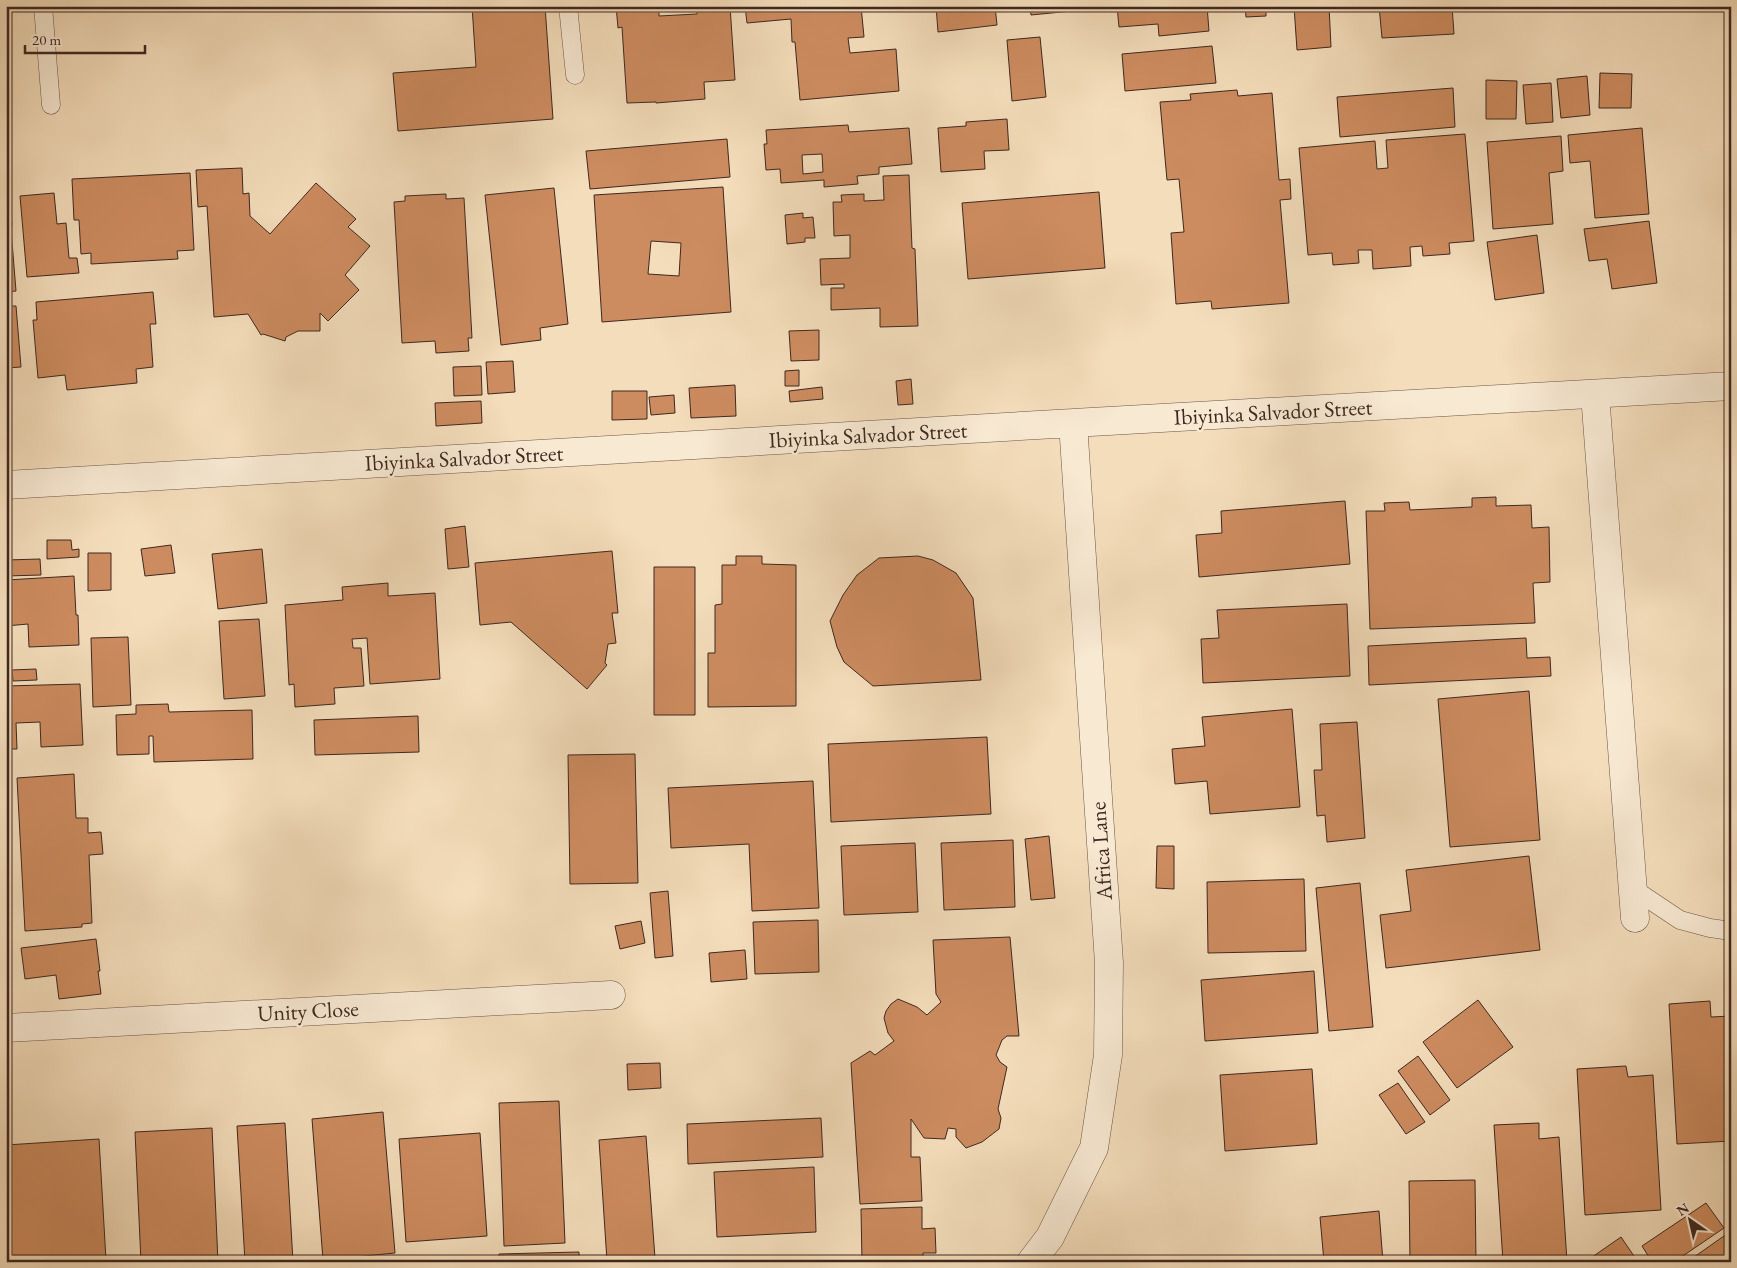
<svg xmlns="http://www.w3.org/2000/svg" width="1737" height="1268" viewBox="0 0 1737 1268" font-family="'EB Garamond',serif">
	<style>
		.building { fill: #cd8c60; stroke: #3e2820; fill-rule: evenodd }
		.lines { fill: none; stroke-linecap: round; stroke-linejoin: round }
		.service-casing { stroke: #6c5547; stroke-width: 19 }
		.minor-casing { stroke: #6c5547; stroke-width: 29 }
		.service { stroke: #f8e9d3; stroke-width: 18 }
		.minor { stroke: #f8e9d3; stroke-width: 28 }
		.labels { text-anchor: middle; dominant-baseline: central; stroke-width: 5; stroke-linejoin: round; paint-order: stroke }
		.street-label { font-size: 22px; fill: #3e2820; stroke: #f8e9d3 }
	</style>
	<rect width="100%" height="100%" fill="#f4ddbb"/>
	<filter id="stains"><feTurbulence type="fractalNoise" baseFrequency=".004" numOctaves="4"/><feColorMatrix values="0 0 0 0 .2 0 0 0 0 .09 0 0 0 0 .02 0 0 0 .5 -.17"/></filter>
	<radialGradient id="worn" r=".72"><stop offset=".6" stop-color="#630" stop-opacity="0"/><stop offset="1" stop-color="#630" stop-opacity=".3"/></radialGradient>
	<!-- building -->
	<path class="building" d="M 472,6 L 545,6 L 553,119 L 398,131 L 393,73 L 476,67 Z
		M 616,6 L 659,6 L 659,16 L 697,14 L 697,6 L 730,6 L 735,80 L 704,82 L 705,99 L 656,103 L 656,102 L 627,103 L 622,27 L 618,28 Z
		M 745,6 L 861,6 L 864,37 L 848,38 L 850,53 L 896,49 L 899,91 L 800,100 L 795,42 L 792,42 L 791,19 L 747,23 Z
		M 936,6 L 995,6 L 997,25 L 938,32 Z
		M 1030,6 L 1082,6 L 1082,10 L 1031,15 Z
		M 1117,6 L 1207,6 L 1209,31 L 1159,36 L 1158,24 L 1119,27 Z
		M 1245,6 L 1266,6 L 1266,16 L 1246,17 Z
		M 1294,6 L 1329,6 L 1331,47 L 1297,50 Z
		M 1379,6 L 1452,6 L 1454,34 L 1382,38 Z
		M 1040,37 L 1046,97 L 1012,101 L 1007,40 Z
		M 1212,46 L 1216,83 L 1125,91 L 1122,54 Z
		M 1600,73 L 1632,74 L 1631,108 L 1599,108 Z
		M 1587,76 L 1590,115 L 1561,118 L 1557,79 Z
		M 1486,80 L 1517,81 L 1516,119 L 1486,119 Z
		M 1551,83 L 1553,122 L 1526,124 L 1523,85 Z
		M 1453,88 L 1455,127 L 1340,137 L 1337,97 Z
		M 1237,90 L 1238,96 L 1272,93 L 1279,180 L 1290,179 L 1291,199 L 1280,200 L 1289,303 L 1212,309 L 1211,301 L 1176,304 L 1171,233 L 1184,232 L 1179,179 L 1167,180 L 1160,102 L 1191,100 L 1190,94 Z
		M 1007,119 L 1009,150 L 984,151 L 985,169 L 941,172 L 938,128 L 966,126 L 966,122 Z
		M 848,125 L 849,132 L 909,128 L 912,164 L 879,167 L 879,174 L 857,176 L 858,184 L 824,187 L 824,180 L 781,183 L 780,169 L 766,170 L 764,144 L 767,144 L 766,130 ZM 822,154 L 823,172 L 803,174 L 802,155 Z
		M 1642,128 L 1649,214 L 1595,218 L 1590,161 L 1570,163 L 1568,135 Z
		M 1465,134 L 1474,241 L 1449,243 L 1450,254 L 1423,256 L 1422,246 L 1410,247 L 1411,266 L 1373,269 L 1372,250 L 1358,250 L 1359,263 L 1333,265 L 1332,253 L 1308,255 L 1299,148 L 1375,141 L 1377,169 L 1388,168 L 1386,140 Z
		M 1561,136 L 1563,171 L 1549,173 L 1553,224 L 1493,229 L 1487,142 Z
		M 727,139 L 730,177 L 590,189 L 586,151 Z
		M 242,168 L 243,194 L 249,193 L 250,216 L 270,234 L 316,183 L 356,219 L 348,227 L 370,246 L 345,275 L 359,290 L 328,321 L 320,313 L 320,331 L 298,331 L 286,337 L 285,341 L 263,334 L 261,335 L 248,314 L 214,317 L 207,206 L 198,207 L 196,170 Z
		M 190,173 L 194,250 L 177,251 L 178,259 L 91,264 L 91,253 L 81,254 L 79,220 L 74,220 L 72,179 Z
		M 909,175 L 912,248 L 915,249 L 918,326 L 880,327 L 880,308 L 831,310 L 831,288 L 844,288 L 844,284 L 821,285 L 820,259 L 850,258 L 850,235 L 834,236 L 833,202 L 842,202 L 841,195 L 864,194 L 864,201 L 884,200 L 883,176 Z
		M 723,187 L 731,312 L 602,322 L 594,195 ZM 651,241 L 681,243 L 679,276 L 648,274 Z
		M 554,188 L 568,324 L 540,328 L 541,340 L 501,345 L 485,195 Z
		M 6,191 L 9,191 L 12,225 L 7,226 L 7,230 L 11,229 L 16,291 L 6,292 Z
		M 1099,192 L 1105,268 L 968,279 L 962,203 Z
		M 54,193 L 57,224 L 66,223 L 69,258 L 77,258 L 79,273 L 27,277 L 20,196 Z
		M 446,194 L 446,199 L 464,198 L 472,338 L 468,338 L 469,351 L 436,353 L 435,341 L 402,343 L 394,202 L 405,201 L 405,196 Z
		M 803,213 L 803,218 L 813,217 L 815,238 L 805,238 L 805,242 L 787,244 L 785,215 Z
		M 1649,221 L 1657,283 L 1612,289 L 1607,259 L 1589,261 L 1584,229 Z
		M 1537,235 L 1544,293 L 1495,300 L 1487,242 Z
		M 153,292 L 156,324 L 150,324 L 153,367 L 136,369 L 137,383 L 67,390 L 65,375 L 38,378 L 33,320 L 37,320 L 36,302 Z
		M 6,306 L 16,306 L 21,367 L 6,368 Z
		M 819,330 L 819,360 L 791,361 L 789,331 Z
		M 513,361 L 515,392 L 488,394 L 486,362 Z
		M 481,366 L 482,395 L 454,396 L 453,367 Z
		M 799,370 L 799,386 L 785,386 L 785,371 Z
		M 911,379 L 913,404 L 898,405 L 896,381 Z
		M 735,385 L 736,416 L 691,418 L 689,388 Z
		M 822,387 L 823,399 L 790,402 L 789,391 Z
		M 612,391 L 647,391 L 647,419 L 612,420 Z
		M 674,395 L 675,413 L 651,415 L 649,397 Z
		M 481,401 L 482,423 L 436,426 L 435,403 Z
		M 1496,497 L 1496,506 L 1531,505 L 1532,528 L 1549,527 L 1550,582 L 1533,583 L 1535,623 L 1370,629 L 1366,511 L 1385,511 L 1384,503 L 1409,502 L 1410,510 L 1472,507 L 1472,498 Z
		M 1345,501 L 1350,564 L 1199,577 L 1196,535 L 1222,533 L 1221,511 Z
		M 465,526 L 469,567 L 448,569 L 445,529 Z
		M 47,540 L 71,540 L 72,550 L 79,549 L 79,557 L 47,559 Z
		M 171,545 L 175,573 L 145,576 L 141,549 Z
		M 262,549 L 267,603 L 218,609 L 212,554 Z
		M 612,551 L 618,613 L 612,613 L 616,643 L 608,644 L 605,663 L 607,665 L 587,689 L 511,622 L 480,625 L 475,563 Z
		M 88,553 L 111,553 L 111,590 L 88,591 Z
		M 736,556 L 762,556 L 762,564 L 796,565 L 796,706 L 708,707 L 708,653 L 715,653 L 715,605 L 722,604 L 722,565 L 736,565 Z
		M 918,556 L 933,560 L 956,573 L 973,598 L 981,680 L 873,686 L 844,662 L 837,647 L 830,621 L 843,595 L 857,575 L 879,558 Z
		M 40,559 L 41,575 L 6,576 L 6,560 Z
		M 654,567 L 695,567 L 695,715 L 654,715 Z
		M 74,576 L 76,615 L 78,615 L 79,645 L 29,647 L 28,624 L 6,626 L 6,580 Z
		M 388,583 L 388,596 L 435,593 L 440,679 L 370,684 L 367,638 L 352,639 L 353,648 L 361,648 L 364,686 L 334,688 L 335,704 L 295,707 L 294,684 L 289,685 L 285,605 L 343,600 L 342,587 Z
		M 1347,604 L 1350,676 L 1203,683 L 1201,639 L 1219,638 L 1217,610 Z
		M 259,619 L 265,696 L 224,699 L 219,621 Z
		M 128,637 L 131,705 L 93,707 L 91,638 Z
		M 1526,638 L 1527,658 L 1550,657 L 1551,676 L 1369,685 L 1368,646 Z
		M 36,669 L 37,680 L 13,681 L 12,670 Z
		M 80,684 L 83,745 L 41,747 L 40,722 L 16,723 L 17,749 L 6,749 L 6,686 Z
		M 1529,691 L 1540,840 L 1450,847 L 1438,699 Z
		M 168,704 L 169,712 L 252,710 L 253,759 L 154,762 L 153,736 L 149,736 L 149,754 L 117,755 L 116,715 L 136,714 L 136,705 Z
		M 1292,709 L 1300,807 L 1210,814 L 1207,781 L 1175,784 L 1172,749 L 1205,746 L 1202,717 Z
		M 418,716 L 419,752 L 315,755 L 314,720 Z
		M 1357,722 L 1365,838 L 1327,842 L 1325,815 L 1317,816 L 1314,770 L 1322,770 L 1320,724 Z
		M 987,737 L 991,814 L 831,822 L 828,744 Z
		M 635,754 L 638,883 L 570,884 L 568,755 Z
		M 74,774 L 76,818 L 88,818 L 88,833 L 101,832 L 103,854 L 89,855 L 92,923 L 82,924 L 82,927 L 25,931 L 17,778 Z
		M 813,781 L 819,908 L 752,911 L 749,844 L 671,848 L 668,788 Z
		M 1049,836 L 1055,898 L 1031,900 L 1025,839 Z
		M 1013,840 L 1015,907 L 944,910 L 941,843 Z
		M 915,843 L 918,912 L 844,915 L 841,846 Z
		M 1157,846 L 1174,846 L 1174,889 L 1156,888 Z
		M 1529,856 L 1540,950 L 1386,968 L 1380,915 L 1411,911 L 1406,870 Z
		M 1304,879 L 1306,951 L 1208,953 L 1207,882 Z
		M 1360,883 L 1373,1027 L 1329,1031 L 1316,888 Z
		M 668,891 L 673,956 L 655,958 L 650,893 Z
		M 818,920 L 819,972 L 755,974 L 753,922 Z
		M 641,921 L 645,943 L 620,949 L 615,926 Z
		M 1010,937 L 1019,1036 L 1007,1036 L 1002,1040 L 996,1055 L 1000,1062 L 1007,1067 L 998,1109 L 1001,1118 L 999,1129 L 982,1142 L 966,1148 L 956,1137 L 956,1129 L 948,1128 L 945,1139 L 924,1138 L 911,1119 L 911,1157 L 920,1157 L 922,1201 L 860,1204 L 851,1063 L 870,1051 L 875,1055 L 894,1041 L 888,1033 L 884,1018 L 886,1011 L 891,1004 L 898,999 L 917,1007 L 927,1015 L 941,1002 L 936,994 L 933,940 Z
		M 96,939 L 100,971 L 98,971 L 101,994 L 59,999 L 56,975 L 25,979 L 21,948 Z
		M 745,950 L 747,979 L 711,982 L 709,953 Z
		M 1314,971 L 1318,1033 L 1205,1041 L 1201,980 Z
		M 1478,1000 L 1513,1047 L 1457,1088 L 1423,1042 Z
		M 1710,1001 L 1711,1017 L 1731,1016 L 1731,1141 L 1677,1144 L 1669,1004 Z
		M 1418,1056 L 1450,1100 L 1430,1115 L 1398,1071 Z
		M 660,1063 L 661,1088 L 628,1090 L 627,1064 Z
		M 1626,1066 L 1628,1077 L 1653,1075 L 1661,1210 L 1585,1215 L 1577,1069 Z
		M 1312,1069 L 1317,1144 L 1225,1151 L 1220,1075 Z
		M 1398,1083 L 1425,1122 L 1406,1134 L 1379,1095 Z
		M 559,1101 L 565,1243 L 504,1246 L 499,1103 Z
		M 383,1112 L 395,1253 L 323,1260 L 312,1119 Z
		M 821,1118 L 823,1157 L 688,1164 L 687,1124 Z
		M 285,1123 L 293,1262 L 245,1262 L 237,1126 Z
		M 1539,1123 L 1539,1139 L 1559,1137 L 1567,1262 L 1503,1262 L 1494,1125 Z
		M 212,1128 L 218,1262 L 141,1262 L 135,1132 Z
		M 480,1133 L 487,1236 L 406,1242 L 399,1139 Z
		M 646,1136 L 655,1258 L 607,1261 L 599,1140 Z
		M 99,1139 L 106,1260 L 6,1262 L 6,1145 Z
		M 814,1167 L 816,1232 L 717,1237 L 714,1172 Z
		M 1475,1180 L 1476,1262 L 1410,1262 L 1409,1181 Z
		M 1706,1203 L 1724,1228 L 1674,1262 L 1652,1262 L 1642,1246 Z
		M 922,1207 L 922,1229 L 935,1228 L 936,1253 L 923,1253 L 923,1262 L 862,1262 L 861,1209 Z
		M 1379,1211 L 1383,1262 L 1324,1262 L 1320,1217 Z
		M 1731,1231 L 1731,1262 L 1687,1262 Z
		M 1621,1237 L 1638,1262 L 1585,1262 Z
		M 579,1252 L 579,1262 L 499,1262 L 499,1254 Z"/>
	<g class="lines">
		<defs>
			<path id="service" d="M 43,6 L 51,105
				M 568,6 L 575,75
				M 1632,888 L 1680,920 L 1710,928 L 1731,931"/>
			<path id="minor" d="M 1595,394 L 1635,918
				M 6,485 L 1073,423 L 1731,386
				M 6,1028 L 611,995
				M 1031,1262 L 1050,1237 L 1094,1148 L 1108,1055 L 1109,963 L 1073,423"/>
		</defs>
		<!-- service casing -->
		<use href="#service" class="service-casing"/>
		<!-- minor casing -->
		<use href="#minor" class="minor-casing"/>
		<!-- service -->
		<use href="#service" class="service"/>
		<!-- minor -->
		<use href="#minor" class="minor"/>
	</g>
	<g class="labels">
		<!-- street labels -->
		<g class="street-label">
			<text transform="translate(1273 412) rotate(-3)">Ibiyinka Salvador Street</text>
			<text transform="translate(868 435) rotate(-3)">Ibiyinka Salvador Street</text>
			<text transform="translate(464 458) rotate(-3)">Ibiyinka Salvador Street</text>
			<text transform="translate(1101 851) rotate(-94)">Africa Lane</text>
			<text transform="translate(308 1011) rotate(-3)">Unity Close</text>
		</g>
	</g>
	<!-- margin -->
	<rect width="1737" height="1268" fill="none" stroke="#f4ddbb" stroke-width="25"/>
	<rect x="8" y="8" width="1722" height="1253" fill="none" stroke="#3e2820" stroke-width="2.5"/>
	<rect x="12" y="12" width="1712" height="1243" fill="none" stroke="#3e2820"/>
	<!-- north arrow -->
	<g transform="translate(1690 1220) rotate(326)" stroke="#f8e9d3" stroke-width="4" paint-order="stroke">
	<path d="M0-4L9 19L0 12L-9 19Z" fill="#3e2820"/>
	<text y="-8" font-size="14" font-weight="bold" text-anchor="middle" fill="#3e2820">N</text>
	</g>
	<!-- scale -->
	<path d="M25 45v8h120v-8" fill="none" stroke="#3e2820" stroke-width="2.5"/>
	<text x="32" y="45" font-size="15" fill="#3e2820" stroke="#f8e9d3" stroke-width="4" paint-order="stroke">20 m</text>
	<rect width="100%" height="100%" filter="url(#stains)"/>
	<rect width="100%" height="100%" fill="url(#worn)"/>
</svg>
